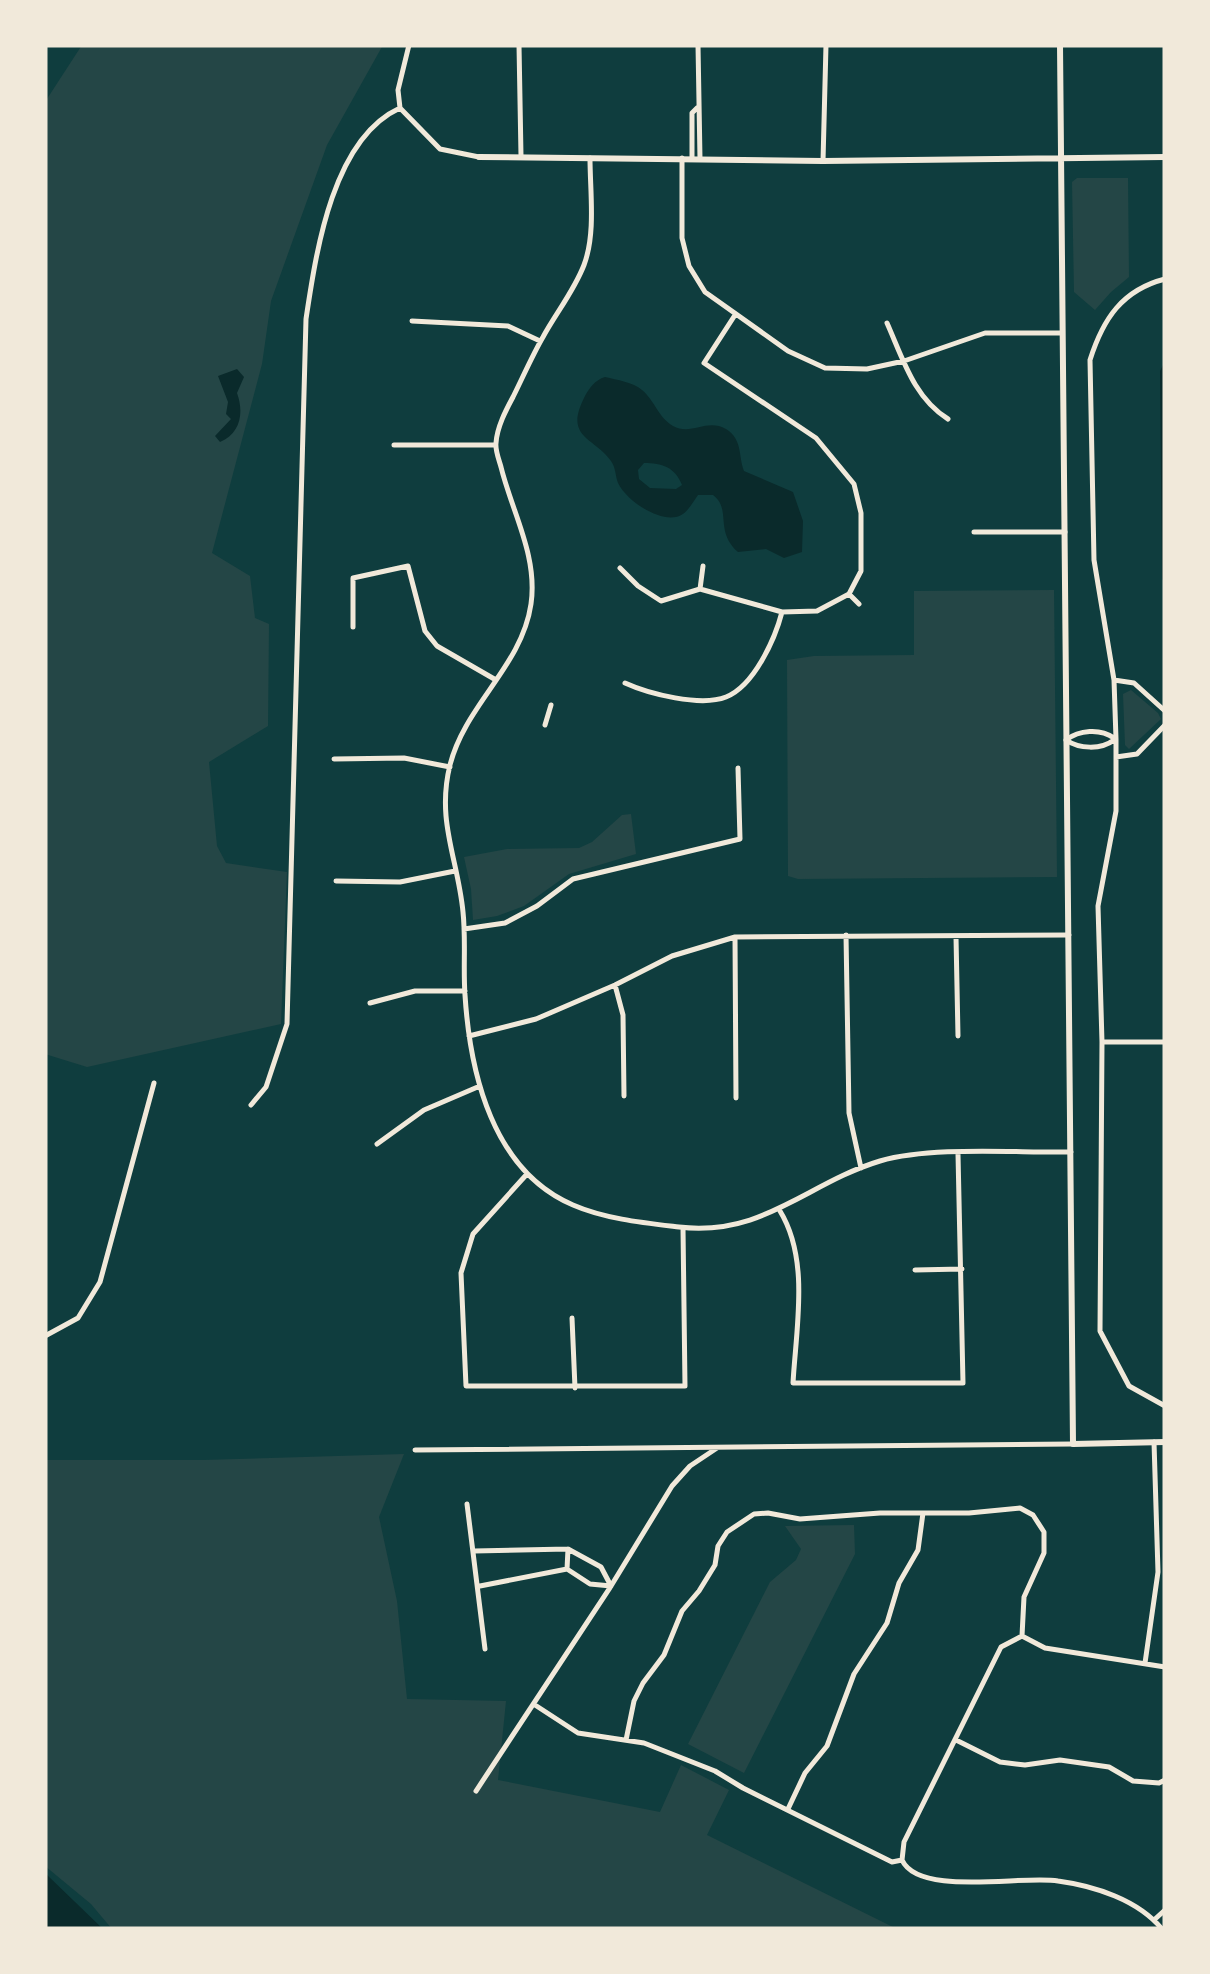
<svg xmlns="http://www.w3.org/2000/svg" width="1210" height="1974" viewBox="0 0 1210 1974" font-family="'PT Sans Narrow',sans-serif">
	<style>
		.green { fill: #244646 }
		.water { fill: #0a2a2b; fill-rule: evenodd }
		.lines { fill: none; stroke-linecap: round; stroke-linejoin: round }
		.minor { stroke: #f1e9da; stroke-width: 5 }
		.tertiary { stroke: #f1e9da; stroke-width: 6 }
	</style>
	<rect width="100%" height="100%" fill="#0f3d3e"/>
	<!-- green -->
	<path class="green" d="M 82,45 L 383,45 L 327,145 L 271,301 L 262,364 L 212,553 L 250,576 L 255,618 L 269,624 L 268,726 L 209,762 L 217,846 L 226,863 L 287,872 L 281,1024 L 87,1067 L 45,1054 L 45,102 Z
		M 1077,178 L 1128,178 L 1129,277 L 1111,292 L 1095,310 L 1074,292 L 1072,182 Z
		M 1054,590 L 1057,877 L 798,879 L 788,876 L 787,660 L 814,656 L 914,655 L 914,591 Z
		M 1131,690 L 1158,713 L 1161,719 L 1129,749 L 1125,745 L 1123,694 Z
		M 631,814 L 636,854 L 569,874 L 524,906 L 497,916 L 473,920 L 471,889 L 464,857 L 507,849 L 579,848 L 592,842 L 622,815 Z
		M 404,1454 L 379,1517 L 397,1601 L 407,1699 L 506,1701 L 498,1780 L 660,1812 L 681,1765 L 729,1790 L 707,1835 L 897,1929 L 112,1929 L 91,1904 L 45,1866 L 45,1460 L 203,1460 Z
		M 854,1525 L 855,1554 L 744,1773 L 688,1744 L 770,1582 L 796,1560 L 801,1549 L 785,1526 Z"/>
	<!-- water -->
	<path class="water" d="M 1165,361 L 1165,583 L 1162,579 L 1160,371 Z
		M 237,369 L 244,377 L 237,393 C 244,412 241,433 220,442 L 215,436 L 231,419 L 226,414 L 228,402 L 218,376 Z
		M 605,377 C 617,380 633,382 642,390 C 655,401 658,417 673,426 C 691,436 707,418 726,429 C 743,440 738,455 744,471 L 793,492 L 803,521 L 802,552 L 784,558 L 766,549 L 738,552 C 714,531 732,509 713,495 L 698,495 C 692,503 687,515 676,517 C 657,521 626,500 618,483 C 615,475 616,468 611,461 C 594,437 564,438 584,398 C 589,388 595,380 605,377 ZM 644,463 C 662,463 675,467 682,485 L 676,489 L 650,488 L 639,479 L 638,470 Z
		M 45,1873 L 103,1929 L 45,1929 Z"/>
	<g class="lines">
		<!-- minor -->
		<path class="minor" d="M 519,45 L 521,156
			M 698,45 L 700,159
			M 400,108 L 440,149 L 479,157
			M 400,108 L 398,90 L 409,45
			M 590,158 C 590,192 596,233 584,265 C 574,291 556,313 543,337 C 532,356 523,377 513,397 C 506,410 497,427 496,443 C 495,450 499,460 501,467 C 512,512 538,556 531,604 C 522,666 465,705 450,765 C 436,821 458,859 463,912 C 466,940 463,968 465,995 C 470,1074 493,1171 573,1205 C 605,1219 645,1223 679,1227 C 763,1237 807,1183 880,1161 C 933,1146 1014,1153 1071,1152
			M 682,158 L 682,238 L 689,266 L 705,292 L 788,351 L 825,368 L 867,369 L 904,361 L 985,333 L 1062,333
			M 692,158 L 692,113 L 697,108
			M 823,161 L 826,45
			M 1165,279 C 1122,290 1103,319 1090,360 L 1094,560 L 1114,680 L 1116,739 L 1116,811 L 1098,906 L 1102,1042 L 1100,1331 L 1129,1386 L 1165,1406
			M 412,321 L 508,326 L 540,341
			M 887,323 C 903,359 914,398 948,419
			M 394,445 L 495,445
			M 974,532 L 1065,532
			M 620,568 L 638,586 L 661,601 L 700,589 L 782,612 L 817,611 L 849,594 L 861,571 L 861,513 L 854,484 L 816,438 L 704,363 L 735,315
			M 700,589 L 703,566
			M 849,594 L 859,604
			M 353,627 L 353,578 L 408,566 L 425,631 L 437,646 L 496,680
			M 1114,680 L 1134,683 L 1165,711
			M 625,683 C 649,694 701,707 726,697 C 754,686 775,639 782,612
			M 545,725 L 551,705
			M 1066,740 C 1079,730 1100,728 1114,738
			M 1066,740 C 1079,749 1101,750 1114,740
			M 1116,757 L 1137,754 L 1165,725
			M 334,759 L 404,758 L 450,767
			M 336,881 L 400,882 L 455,871
			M 464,929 L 505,923 L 537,906 L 573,879 L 740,839 L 738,768
			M 846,935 L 849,1113 L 861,1168
			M 735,937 L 736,1098
			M 956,937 L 958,1036
			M 615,985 L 623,1015 L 624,1096
			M 370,1003 L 415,991 L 465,991
			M 469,1036 L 536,1019 L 615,985 L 672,956 L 735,937 L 1069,935
			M 1103,1042 L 1165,1042
			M 251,1105 L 266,1087 L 287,1024 L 306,319 C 316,253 332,139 400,108
			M 377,1144 L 424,1110 L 480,1086
			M 527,1174 L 473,1234 L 461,1273 L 466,1386 L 685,1386 L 683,1228
			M 780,1211 C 810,1260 796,1328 793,1383 L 963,1383 L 958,1154
			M 915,1270 L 962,1269
			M 572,1318 L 575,1388
			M 45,1336 L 78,1318 L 100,1282 L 154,1083
			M 415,1450 L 1073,1444
			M 467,1504 L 485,1649
			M 474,1551 L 568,1549 L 601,1567 L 611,1586
			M 567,1569 L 568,1549
			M 480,1586 L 567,1569 L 590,1584 L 611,1586
			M 1022,1636 L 1045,1648 L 1165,1667
			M 1145,1663 L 1158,1572 L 1154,1442
			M 535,1705 L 578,1733 L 644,1743 L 715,1771 L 743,1788 L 892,1862 L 902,1860
			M 626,1740 L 634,1701 L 643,1683 L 664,1655 L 682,1611 L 699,1591 L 715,1565 L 718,1546 L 727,1532 L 754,1514 L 768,1513 L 800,1519 L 880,1513 L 969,1513 L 1020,1508 L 1033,1515 L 1044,1532 L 1044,1553 L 1024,1597 L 1022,1636
			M 956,1740 L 1000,1762 L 1025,1765 L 1060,1760 L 1109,1767 L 1133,1781 L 1159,1783 L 1165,1780
			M 476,1791 L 611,1586 L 672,1486 L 690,1466 L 717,1448
			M 788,1809 L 805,1773 L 827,1746 L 854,1674 L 887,1623 L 899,1583 L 918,1550 L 923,1513
			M 902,1860 C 919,1897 1022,1875 1058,1881 C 1095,1886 1138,1900 1162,1929
			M 902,1860 L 904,1842 L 1001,1647 L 1022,1636
			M 1154,1920 L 1165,1910"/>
		<!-- tertiary -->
		<path class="tertiary" d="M 1060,45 L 1073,1444 L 1165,1442
			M 479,157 L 823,161 L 1165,157"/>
	</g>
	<!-- border -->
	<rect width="1210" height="1974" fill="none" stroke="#f1e9da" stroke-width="95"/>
</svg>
